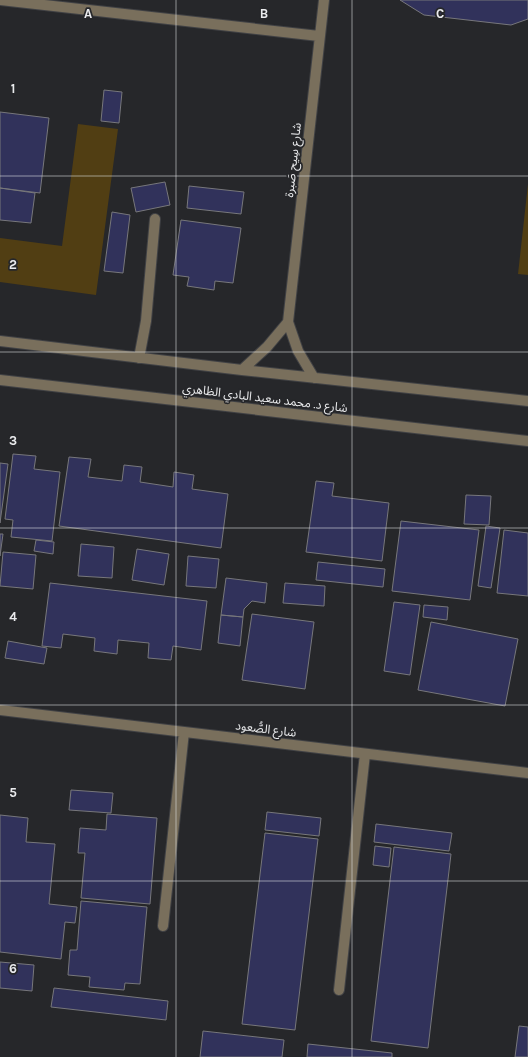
<svg xmlns="http://www.w3.org/2000/svg" width="528" height="1057" viewBox="0 0 528 1057" font-family="Karla,'Noto Sans Arabic',sans-serif">
	<style>
		.green { fill: #513e13 }
		.building { fill: #31325b; stroke: #77777b }
		.lines { fill: none; stroke-linecap: round; stroke-linejoin: round }
		.minor-casing { stroke: #414245; stroke-width: 12 }
		.minor { stroke: #796f5c; stroke-width: 10 }
		.grid { fill: none; stroke: #eaebed; stroke-width: 1; stroke-opacity: 0.55 }
		.labels { text-anchor: middle; dominant-baseline: central; stroke-width: 3.5; stroke-linejoin: round; paint-order: stroke }
		.street-label { font-size: 12px; fill: #eaebed; stroke: #26272a }
		.grid-label { font-size: 13px; text-anchor: middle; font-weight: bold; fill: #eaebed; stroke: #26272a; stroke-width: 3.5; stroke-linejoin: round; paint-order: stroke }
	</style>
	<rect width="100%" height="100%" fill="#26272a"/>
	<!-- green -->
	<path class="green" d="M 78,124 L 118,129 L 96,295 L 0,282 L 0,238 L 62,246 Z
		M 528,184 L 528,275 L 518,274 Z"/>
	<!-- building -->
	<path class="building" d="M 400,0 L 528,0 L 528,19 L 511,25 L 424,15 Z
		M 104,90 L 122,92 L 119,123 L 101,121 Z
		M 0,112 L 49,118 L 40,193 L 0,188 Z
		M 165,182 L 170,205 L 136,212 L 131,188 Z
		M 189,186 L 244,192 L 241,214 L 187,208 Z
		M 0,188 L 35,193 L 31,223 L 0,220 Z
		M 112,212 L 130,215 L 123,273 L 104,271 Z
		M 181,220 L 241,228 L 233,283 L 215,281 L 214,290 L 187,286 L 189,277 L 173,275 Z
		M 13,454 L 36,456 L 34,469 L 60,472 L 52,541 L 11,537 L 13,520 L 5,519 Z
		M 69,457 L 91,459 L 88,477 L 122,481 L 124,465 L 142,467 L 140,482 L 173,487 L 174,472 L 194,475 L 192,489 L 228,494 L 221,548 L 59,526 Z
		M 0,463 L 8,464 L 0,523 Z
		M 316,481 L 334,483 L 332,496 L 389,503 L 382,561 L 306,552 Z
		M 466,495 L 491,496 L 489,525 L 464,524 Z
		M 401,521 L 479,530 L 470,600 L 392,591 Z
		M 486,526 L 500,528 L 491,588 L 478,586 Z
		M 504,530 L 528,533 L 528,596 L 497,593 Z
		M 0,534 L 3,534 L 0,556 Z
		M 36,540 L 54,542 L 53,554 L 34,551 Z
		M 81,544 L 114,547 L 112,578 L 78,576 Z
		M 137,549 L 169,554 L 164,585 L 132,580 Z
		M 3,552 L 36,555 L 33,589 L 0,586 Z
		M 188,556 L 219,559 L 216,588 L 186,586 Z
		M 318,562 L 385,569 L 383,587 L 316,580 Z
		M 226,578 L 267,583 L 265,603 L 252,601 L 244,609 L 243,617 L 221,615 Z
		M 50,583 L 207,601 L 201,650 L 173,646 L 171,660 L 148,658 L 149,643 L 118,640 L 117,654 L 94,651 L 95,638 L 63,634 L 61,648 L 42,646 Z
		M 285,583 L 325,586 L 324,606 L 283,603 Z
		M 394,602 L 420,605 L 410,675 L 384,671 Z
		M 424,605 L 448,607 L 447,620 L 423,617 Z
		M 252,614 L 314,622 L 305,689 L 242,680 Z
		M 221,615 L 243,617 L 240,646 L 218,643 Z
		M 431,622 L 518,639 L 505,706 L 418,690 Z
		M 8,641 L 47,648 L 44,664 L 5,658 Z
		M 71,790 L 113,793 L 111,813 L 69,810 Z
		M 267,812 L 321,818 L 319,836 L 265,830 Z
		M 107,814 L 157,818 L 150,904 L 81,898 L 85,853 L 78,853 L 80,828 L 106,830 Z
		M 0,815 L 28,818 L 26,842 L 55,844 L 49,904 L 77,907 L 75,923 L 65,922 L 61,959 L 0,952 Z
		M 376,824 L 452,833 L 449,851 L 374,842 Z
		M 265,833 L 318,839 L 295,1030 L 242,1024 Z
		M 375,846 L 391,848 L 389,867 L 373,865 Z
		M 394,847 L 451,854 L 428,1048 L 371,1041 Z
		M 81,901 L 147,907 L 140,984 L 125,983 L 124,990 L 89,987 L 90,977 L 68,975 L 70,950 L 77,950 Z
		M 0,962 L 34,965 L 32,991 L 0,988 Z
		M 54,988 L 168,1001 L 166,1020 L 51,1007 Z
		M 519,1026 L 528,1027 L 528,1057 L 515,1057 Z
		M 203,1031 L 284,1040 L 282,1057 L 200,1057 Z
		M 308,1044 L 392,1053 L 392,1057 L 307,1057 Z"/>
	<g class="lines">
		<defs>
			<path id="minor" d="M 0,0 L 319,36
				M 0,341 L 242,370 L 528,401
				M 139,358 L 146,321 L 155,219
				M 242,370 L 267,347 L 288,322
				M 314,378 L 298,351 L 288,322 L 324,0
				M 0,380 L 528,441
				M 0,710 L 528,773
				M 163,926 L 184,732
				M 339,990 L 365,754"/>
		</defs>
		<!-- minor casing -->
		<use href="#minor" class="minor-casing"/>
		<!-- minor -->
		<use href="#minor" class="minor"/>
	</g>
	<!-- grid -->
	<path class="grid" d="M 176,0 L 176,1057M 352,0 L 352,1057M 0,176 L 528,176M 0,352 L 528,352M 0,528 L 528,528M 0,705 L 528,705M 0,881 L 528,881"/>
	<g class="labels">
		<!-- street labels -->
		<g class="street-label">
			<text transform="translate(293 160) rotate(-84)">شارع سِيح صَبرة</text>
			<text transform="translate(265 398) rotate(7)">شارع د. محمد سعيد البادي الظاهري</text>
			<text transform="translate(266 729) rotate(7)">شارع الصُّعود</text>
		</g>
	</g>
	<g class="grid-label">
		<text x="88" y="18">A</text>
		<text x="264" y="18">B</text>
		<text x="440" y="18">C</text>
		<text x="13" y="93">1</text>
		<text x="13" y="269">2</text>
		<text x="13" y="445">3</text>
		<text x="13" y="621">4</text>
		<text x="13" y="797">5</text>
		<text x="13" y="973">6</text>
	</g>
</svg>
